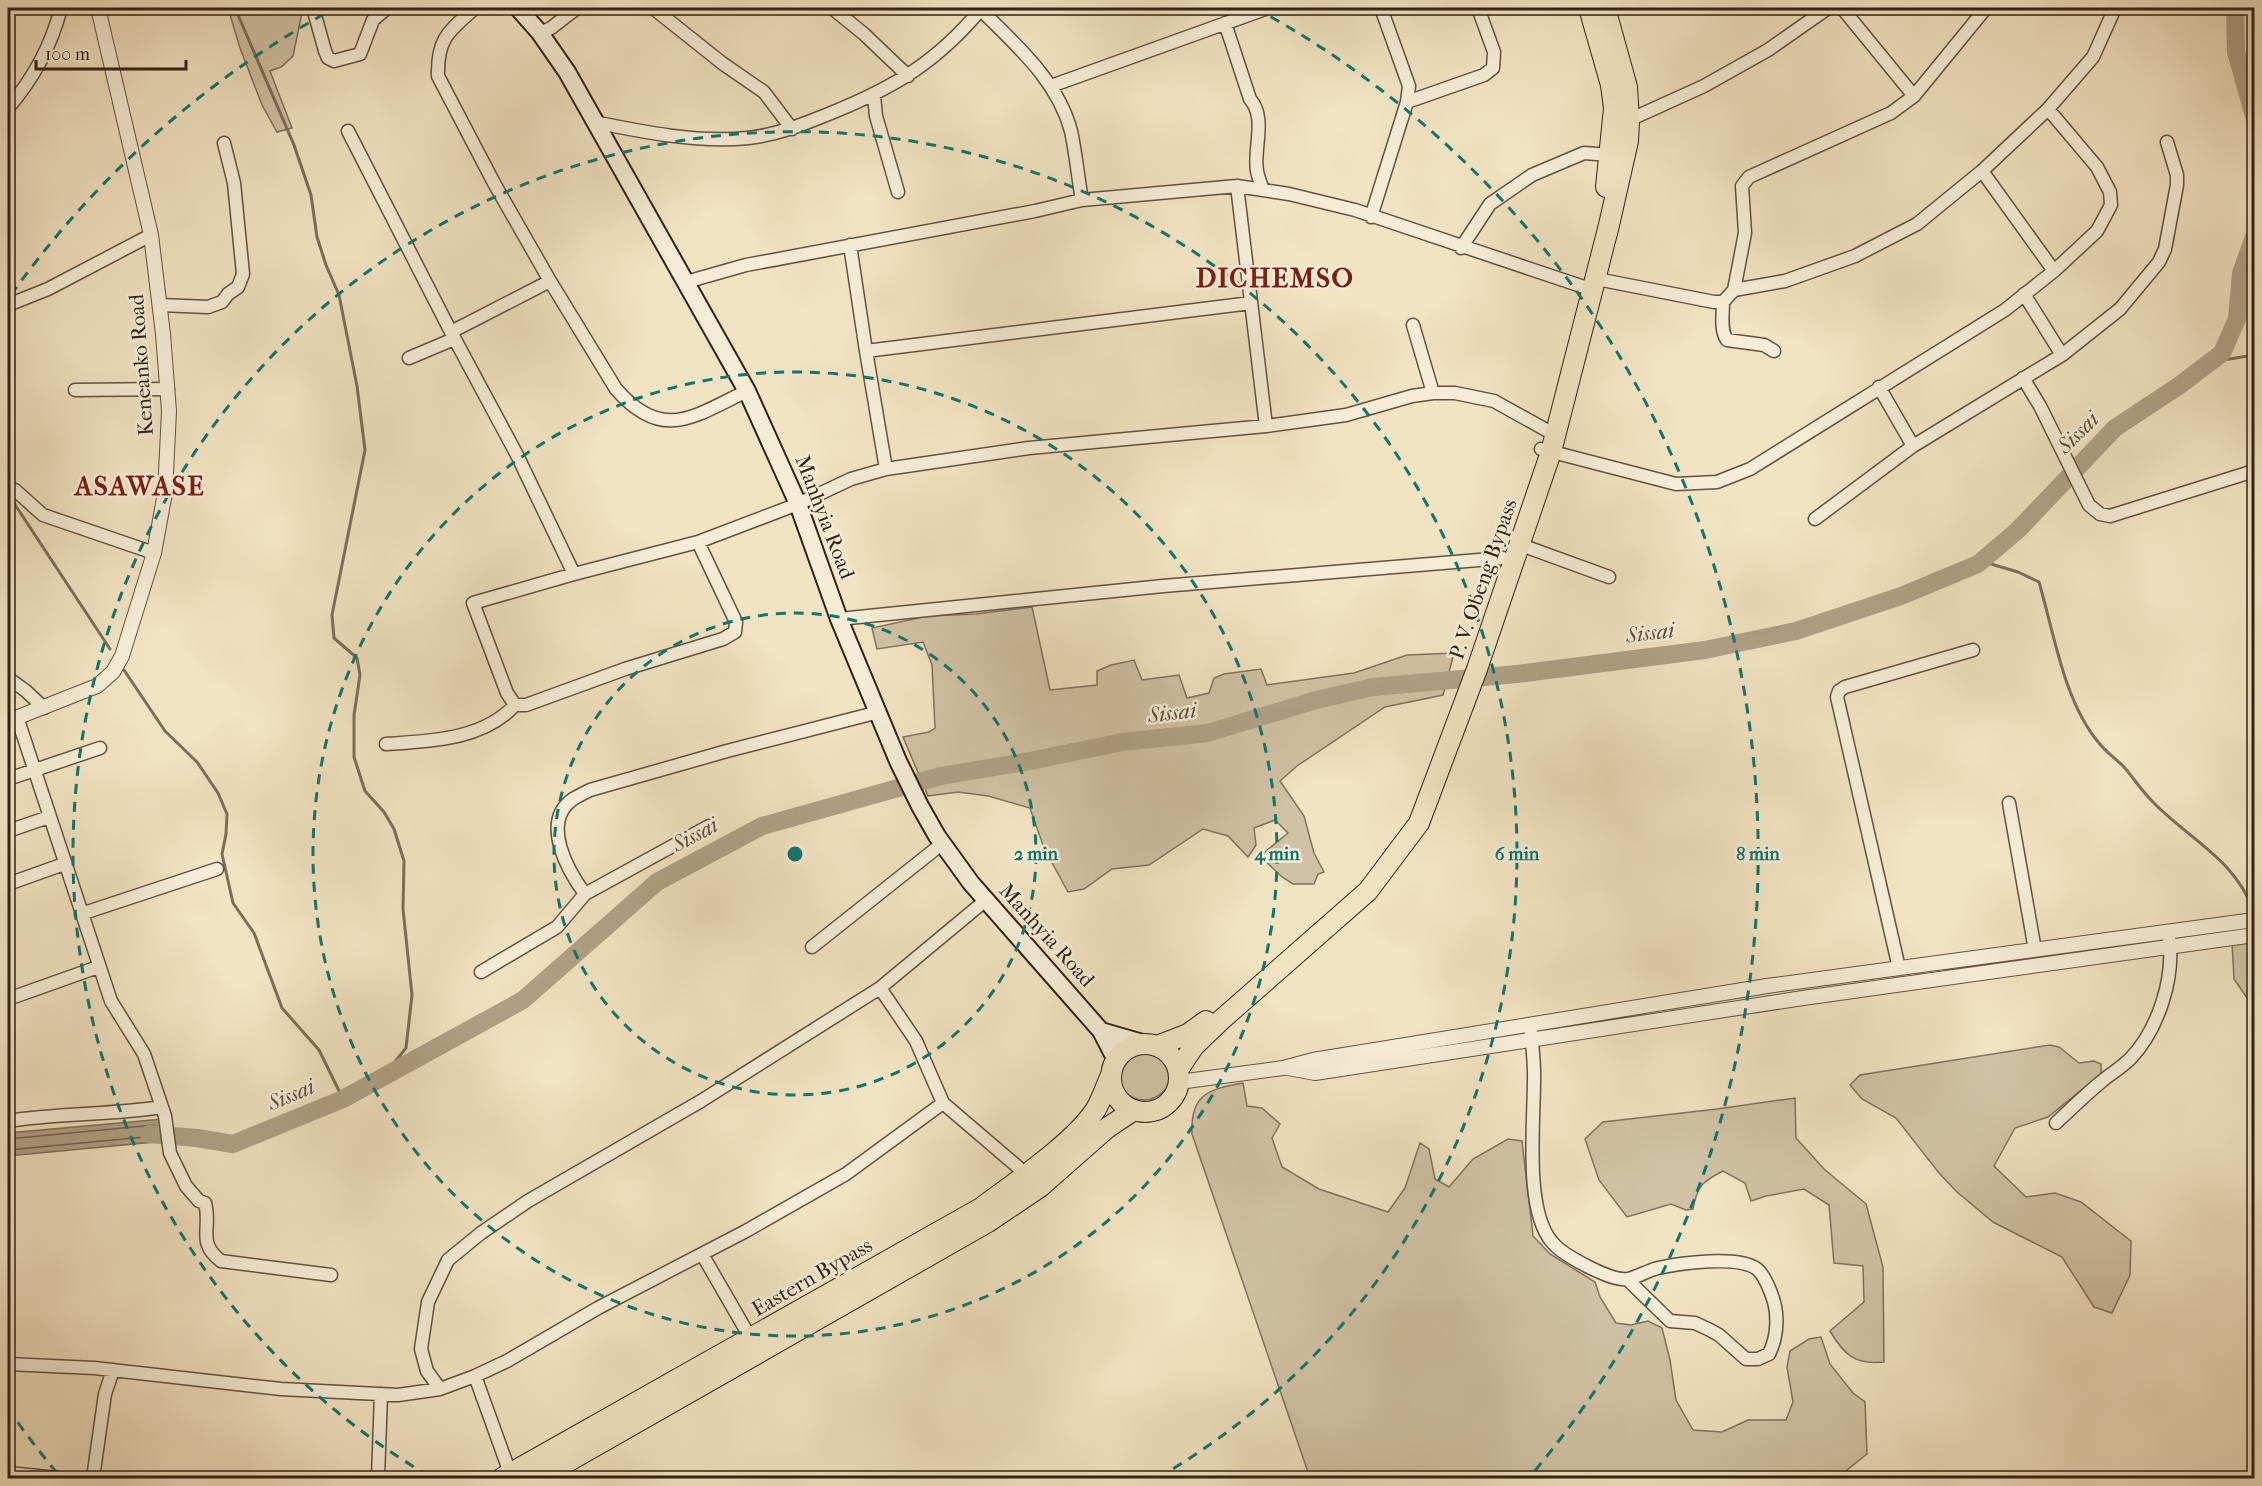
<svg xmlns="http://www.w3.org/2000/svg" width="2262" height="1486" viewBox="0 0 2262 1486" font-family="'IM FELL French Canon',serif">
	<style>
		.green { fill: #d1c2a5; stroke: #82725d; stroke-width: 1.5 }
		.water { fill: #b1a187; stroke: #7e6e59; stroke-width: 1.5 }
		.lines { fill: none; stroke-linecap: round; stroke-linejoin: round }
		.shore { stroke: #72614e; stroke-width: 1.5 }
		.stream { stroke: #7e6e59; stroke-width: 3 }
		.river { stroke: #b1a187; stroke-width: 18 }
		.minor-casing { stroke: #625240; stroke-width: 15 }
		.tertiary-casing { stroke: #625240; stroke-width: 16 }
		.secondary-casing { stroke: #322115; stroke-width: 20 }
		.trunk-casing { stroke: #322115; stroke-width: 22 }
		.minor { stroke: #f7edd7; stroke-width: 12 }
		.tertiary { stroke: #f7edd7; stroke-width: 14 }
		.secondary { stroke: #f7edd7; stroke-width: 16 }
		.trunk { stroke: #f2e3c2; stroke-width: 20 }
		.ring { fill: none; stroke: #0f766e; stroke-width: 3; stroke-dasharray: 10 8 }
		.labels { text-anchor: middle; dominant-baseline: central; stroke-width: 5; stroke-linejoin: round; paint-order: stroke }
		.street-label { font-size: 21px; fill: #322115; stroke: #f7edd7 }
		.water-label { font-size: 22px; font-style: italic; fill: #5e4e3d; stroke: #f7edd7 }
		.district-label { font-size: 27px; font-weight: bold; letter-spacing: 1.5px; fill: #7a1f14; stroke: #f7edd7 }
		.centre { fill: #0f766e; stroke: #f7edd7; stroke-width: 3 }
		.ring-label { font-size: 18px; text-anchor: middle; font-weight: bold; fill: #0f766e; stroke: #f7edd7; stroke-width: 5; stroke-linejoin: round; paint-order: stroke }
	</style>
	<rect width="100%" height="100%" fill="#f2e3c2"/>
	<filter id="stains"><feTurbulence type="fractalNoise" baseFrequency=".00333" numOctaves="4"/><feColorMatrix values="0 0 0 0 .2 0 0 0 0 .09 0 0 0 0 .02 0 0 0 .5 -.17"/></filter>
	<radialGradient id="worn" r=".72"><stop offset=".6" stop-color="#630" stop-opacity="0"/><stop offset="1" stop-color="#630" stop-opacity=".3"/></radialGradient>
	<!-- green -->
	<path class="green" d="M 228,8 L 303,8 L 293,56 L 281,67 L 270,71 L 292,128 L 277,132 L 262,105 L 240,48 Z
		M 1032,607 L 1050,690 L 1097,685 L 1097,671 L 1111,665 L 1134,660 L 1142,680 L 1179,675 L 1187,698 L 1209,693 L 1214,678 L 1224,674 L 1261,669 L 1267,685 L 1354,673 L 1407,655 L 1454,653 L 1443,695 L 1385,707 L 1297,766 L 1280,781 L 1304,816 L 1314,853 L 1324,872 L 1318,874 L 1314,884 L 1293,884 L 1282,877 L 1260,856 L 1288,833 L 1275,820 L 1254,828 L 1256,845 L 1248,857 L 1228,836 L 1203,829 L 1149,865 L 1112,869 L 1084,889 L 1068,892 L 1044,848 L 1030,808 L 988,796 L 958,792 L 928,796 L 903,737 L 929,732 L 935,728 L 932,665 L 923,642 L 877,649 L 872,628 L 928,616 L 976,614 Z
		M 2254,940 L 2254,1008 L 2234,979 L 2232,943 Z
		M 2050,1045 L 2059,1047 L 2079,1063 L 2094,1061 L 2101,1064 L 2101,1074 L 2048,1117 L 2015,1128 L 1994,1166 L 2026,1197 L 2055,1193 L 2081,1202 L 2131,1241 L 2130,1275 L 2112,1313 L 2094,1307 L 2062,1257 L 1993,1222 L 1957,1192 L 1939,1173 L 1896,1118 L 1862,1099 L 1850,1085 L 1860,1075 Z
		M1118 1074a26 26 0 1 1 52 0a26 26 0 1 1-52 0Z
		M 1243,1083 L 1247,1106 L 1262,1108 L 1280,1124 L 1272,1138 L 1282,1167 L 1319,1189 L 1388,1212 L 1405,1188 L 1420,1143 L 1429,1149 L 1435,1179 L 1449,1187 L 1473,1159 L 1508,1139 L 1522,1141 L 1533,1236 L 1550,1254 L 1595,1282 L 1600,1297 L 1616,1323 L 1631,1325 L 1648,1321 L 1662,1328 L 1670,1360 L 1676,1400 L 1693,1430 L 1722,1432 L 1748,1420 L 1786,1420 L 1793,1402 L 1787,1367 L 1790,1351 L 1809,1339 L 1821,1337 L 1830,1364 L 1853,1393 L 1865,1402 L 1867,1454 L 1837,1478 L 1310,1478 L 1192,1134 C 1190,1094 1209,1089 1243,1083 Z
		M 1795,1098 L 1796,1138 L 1824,1169 L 1866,1204 L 1883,1267 L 1884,1362 C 1855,1365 1844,1355 1830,1331 L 1864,1302 L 1863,1266 L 1834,1263 L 1829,1205 L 1804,1189 L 1766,1196 L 1751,1201 L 1745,1183 L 1723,1171 C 1703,1181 1697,1186 1693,1209 L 1686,1210 L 1671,1204 L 1627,1217 L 1599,1180 L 1585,1139 L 1603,1122 L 1717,1109 Z"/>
	<!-- water -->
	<path class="water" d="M 163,1119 L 165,1141 L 8,1156 L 8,1133 Z"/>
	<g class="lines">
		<!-- shore -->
		<path class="shore" d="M 8,1139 L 154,1125 L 157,1127 L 158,1133 L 155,1136 L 8,1150"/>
		<!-- stream -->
		<path class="stream" d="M 235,8 L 294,145 L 311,195 L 317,237 L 326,265 L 339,295 L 357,386 L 365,450 L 332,615 L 334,638 L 357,658 L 360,675 L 354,715 L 354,757 L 365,791 L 384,812 L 394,829 L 404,861 L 403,909 L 412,995 L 406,1048 L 382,1078
			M 2211,362 L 2254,355
			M 8,494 L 110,649
			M 1981,561 L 2018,572 L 2039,582 C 2054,633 2064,702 2099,743 C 2106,752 2115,758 2123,766 C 2133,777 2141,790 2152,801 C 2187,838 2235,859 2253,910
			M 124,670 L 165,731 L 197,762 L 218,793 L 227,814 L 226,834 L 222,854 L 233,903 L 254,933 L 282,1008 L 319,1050 L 343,1099"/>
		<!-- river -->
		<path class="river" d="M 2235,8 L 2236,52 L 2254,116
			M 149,1134 L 197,1138 L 233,1144 L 343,1099 L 523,1000 L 657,882 L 762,826 L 941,776 L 1030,761 L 1122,742 L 1208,733 L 1316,700 L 1373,687 L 1517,674 L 1705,650 L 1796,631 L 1901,596 L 1978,564 L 2018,530 L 2115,428 L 2180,385 L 2222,353 L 2237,319 L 2241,273 L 2254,237"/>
		<defs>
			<path id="minor" d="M 313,8 L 325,51 L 328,58 L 334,61 L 360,54 L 373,20 L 387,8
				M 475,8 C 449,31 437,38 438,76 L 494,183 L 550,281 L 616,389 C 663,443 694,416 747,391
				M 653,8 L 722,63 L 764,92 L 792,129
				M 832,8 L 864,34 L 908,76
				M 1842,8 L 1914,96
				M 981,10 C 1016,45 1058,81 1071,131 C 1076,154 1078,178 1082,200
				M 1225,23 L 1250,99 C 1267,118 1253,149 1257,171 C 1258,177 1261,184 1263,190
				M 540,33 L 551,28 L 577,8
				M 1051,86 L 1268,8
				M 874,96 L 876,116 L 898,192
				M 1407,102 L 1484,75 L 1493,68 L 1494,52 L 1478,8
				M 8,108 C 34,78 51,47 61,8
				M 1629,120 L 1704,86 L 1768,50 L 1828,8
				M 594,122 C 643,132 697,143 748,138 C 777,135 804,124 831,113 C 895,87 937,62 982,8
				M 348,131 L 451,332 L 517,455 L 574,574
				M 1982,171 L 2054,271
				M 1237,186 L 1266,426
				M 1371,217 L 1407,102 L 1409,86 L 1381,8
				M 850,245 L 866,351 L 886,469
				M 1461,248 L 1490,204 L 1532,175 L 1584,153 L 1610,155
				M 1597,279 L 1714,302 L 1723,302 L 1734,290 L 1745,233 L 1742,186 L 1749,177 L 1891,113 L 1914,96 L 1986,8
				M 686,282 L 746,265 L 1035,211 L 1082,200 L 1237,186 L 1289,194 L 1355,210 L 1584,287
				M 1734,290 L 1785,281 L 1855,256 L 1917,224 L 1982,171 L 2048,109 L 2093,57 L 2115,8
				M 2024,294 L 2062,355
				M 1723,302 C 1723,314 1720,330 1727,340 L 1764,345 L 1774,351
				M 8,305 L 48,289 L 151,235
				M 160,305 L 208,307 L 222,302 L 228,294 L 238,287 L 243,274 L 234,183 L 224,143
				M 1413,325 L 1433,393
				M 451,332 L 550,281
				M 866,351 L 1251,303
				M 409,358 L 454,339
				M 2023,378 L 2040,406 L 2089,505 L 2100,514 L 2110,516 L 2254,471
				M 1879,387 L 1913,446
				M 75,390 L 168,389
				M 1541,449 L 1676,484 L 1717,482 L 1750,469 L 2005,310 L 2054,271 L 2097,231 L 2111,205 L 2110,192 L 2097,167 L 2048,109
				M 8,491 L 15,490 L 43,515 L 154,553
				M 1815,519 L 1913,446 L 2062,355 L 2120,309 L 2159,262 L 2165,249 L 2177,185 L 2177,175 L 2167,142
				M 698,542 L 736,622 L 735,632 L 723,639 L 625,669 L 526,705 L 515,705 L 507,693 L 473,603 L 574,574 L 698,542 L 798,504 L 851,479 L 886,469 L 1029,448 L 1266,426 L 1346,415 L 1412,396 L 1433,393 L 1455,393 L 1494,401 L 1548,431
				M 1521,545 L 1609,577
				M 839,619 L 1163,586 L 1503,558
				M 8,678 L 26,691 L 44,708
				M 17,717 L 111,1001 L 144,1054 L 165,1116 L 170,1153 L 186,1186 L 199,1201 L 205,1203 C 212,1228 196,1242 221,1261 L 331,1275
				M 386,744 C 430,741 483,740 515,705
				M 8,779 L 100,748
				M 2009,803 L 2035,950
				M 8,831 L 49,817
				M 8,884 L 64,864
				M 585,894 L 709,826
				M 81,914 L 217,869
				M 812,947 L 943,843
				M 1899,968 L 1837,697 L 1839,691 L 1845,687 L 1973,650
				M 481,972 L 557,927 L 585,894 C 568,871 540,822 573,799 C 578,796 584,793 590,790 L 727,751 L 879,712
				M 880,988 L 916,1041 L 943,1103 L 1026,1174
				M 8,999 L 98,967
				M 1531,1031 C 1532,1045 1534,1059 1534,1072 C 1535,1115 1523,1209 1552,1242 C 1562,1255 1612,1282 1628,1279 C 1635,1278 1649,1270 1658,1268 C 1680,1263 1739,1255 1757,1269 C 1763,1274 1768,1285 1771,1293 C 1779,1312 1778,1336 1769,1354 L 1758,1359 L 1746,1359 L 1719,1335 L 1710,1330 L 1695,1323 L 1670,1321 L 1628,1280
				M 8,1121 C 59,1113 111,1115 162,1107
				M 2056,1123 C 2071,1109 2085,1095 2101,1082 C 2110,1074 2121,1068 2130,1059 C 2158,1030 2175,978 2169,938
				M 702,1254 L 751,1339
				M 8,1364 L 94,1368 L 281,1389 L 398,1395 L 440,1389 L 475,1376 L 507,1361 L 598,1308 L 746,1231 L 846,1174 L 943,1103
				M 475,1376 L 510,1473
				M 440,1389 L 427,1371 L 421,1349 L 428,1302 L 448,1260 L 481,1233 L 528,1201 L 701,1101 L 880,988 L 986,900
				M 8,1473 L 58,1478
				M 93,1478 L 105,1394 L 113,1370
				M 378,1478 L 381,1394"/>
			<path id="tertiary" d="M 8,721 L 97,686 L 113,672 L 122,656 L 154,553 L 165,493 L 169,411 L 163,334 L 151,235 L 98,8
				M 1288,1068 L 1315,1073 L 1803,998 L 2254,935
				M 1179,1082 L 1283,1068 L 1313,1060 L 1767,986 L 2254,920"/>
			<path id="secondary" d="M 518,8 L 540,33 L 567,72 L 747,391 L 798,504 L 839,619 L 898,761 L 920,806 L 937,836 L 971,883 L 1101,1031 L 1116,1060
				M 1101,1031 L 1146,1044"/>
			<path id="trunk" d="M 1589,8 L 1611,85 L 1614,108 L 1606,187
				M1111 1078a34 34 0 1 1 68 0a34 34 0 1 1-68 0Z
				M 1157,1046 L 1188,1034 L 1206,1021
				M 1178,1070 L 1194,1046 L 1220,1021 L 1368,891 L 1419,823 L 1477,669 L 1551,452 L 1609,225 L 1628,141 L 1629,120 L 1627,87 L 1605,8
				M 502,1478 L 981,1208 C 1013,1184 1075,1142 1096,1109 C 1102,1099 1106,1086 1111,1075
				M 539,1478 L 988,1222 L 1040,1187 L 1107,1128 L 1134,1110"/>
		</defs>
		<!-- minor casing -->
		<use href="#minor" class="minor-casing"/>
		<!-- tertiary casing -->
		<use href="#tertiary" class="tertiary-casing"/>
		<!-- secondary casing -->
		<use href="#secondary" class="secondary-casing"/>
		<!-- trunk casing -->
		<use href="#trunk" class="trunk-casing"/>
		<!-- minor -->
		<use href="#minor" class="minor"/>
		<!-- tertiary -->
		<use href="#tertiary" class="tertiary"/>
		<!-- secondary -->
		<use href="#secondary" class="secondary"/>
		<!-- trunk -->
		<use href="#trunk" class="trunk"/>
	</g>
	<!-- distance rings -->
	<g class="ring">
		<circle cx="795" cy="854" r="241"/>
		<circle cx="795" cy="854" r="482"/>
		<path d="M429 1476A722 722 0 1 1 1161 1476"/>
		<path d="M57 1473A963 963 0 0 1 11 1413M11 295A963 963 0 0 1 335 8M1255 8A963 963 0 0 1 1533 1473"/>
	</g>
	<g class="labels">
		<!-- street labels -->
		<g class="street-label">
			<text transform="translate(141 365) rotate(-94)">Keneanko Road</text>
			<text transform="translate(825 517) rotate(69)">Manhyia Road</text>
			<text transform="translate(1483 579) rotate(-71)">P. V. Obeng Bypass</text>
			<text transform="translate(1047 935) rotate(48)">Manhyia Road</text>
			<text transform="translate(812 1277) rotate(-30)">Eastern Bypass</text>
		</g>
		<!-- water labels -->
		<g class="water-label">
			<text transform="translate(2078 433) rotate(-45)">Sissai</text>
			<text transform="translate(1650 633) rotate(-7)">Sissai</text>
			<text transform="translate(1172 713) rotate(-7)">Sissai</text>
			<text transform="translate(695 835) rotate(-28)">Sissai</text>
			<text transform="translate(291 1095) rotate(-23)">Sissai</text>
		</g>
		<!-- district labels -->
		<g class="district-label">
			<text x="1275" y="278">DICHEMSO</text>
			<text x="140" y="486">ASAWASE</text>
		</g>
	</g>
	<circle cx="795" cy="854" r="9" class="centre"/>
	<g class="ring-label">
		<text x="1036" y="860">2 min</text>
		<text x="1277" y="860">4 min</text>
		<text x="1517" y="860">6 min</text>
		<text x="1758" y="860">8 min</text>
	</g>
	<!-- margin -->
	<rect width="2262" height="1486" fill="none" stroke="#f2e3c2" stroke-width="30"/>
	<rect x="9" y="9" width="2244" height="1468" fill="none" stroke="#322115" stroke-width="3"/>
	<rect x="15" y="15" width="2232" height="1456" fill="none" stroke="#322115" stroke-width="1.5"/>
	<!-- scale -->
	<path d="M36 60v9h150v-9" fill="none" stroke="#322115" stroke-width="3"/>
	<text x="45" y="60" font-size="18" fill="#322115" stroke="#f7edd7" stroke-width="4.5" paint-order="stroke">100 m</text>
	<rect width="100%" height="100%" filter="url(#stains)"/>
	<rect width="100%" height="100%" fill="url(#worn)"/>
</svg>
